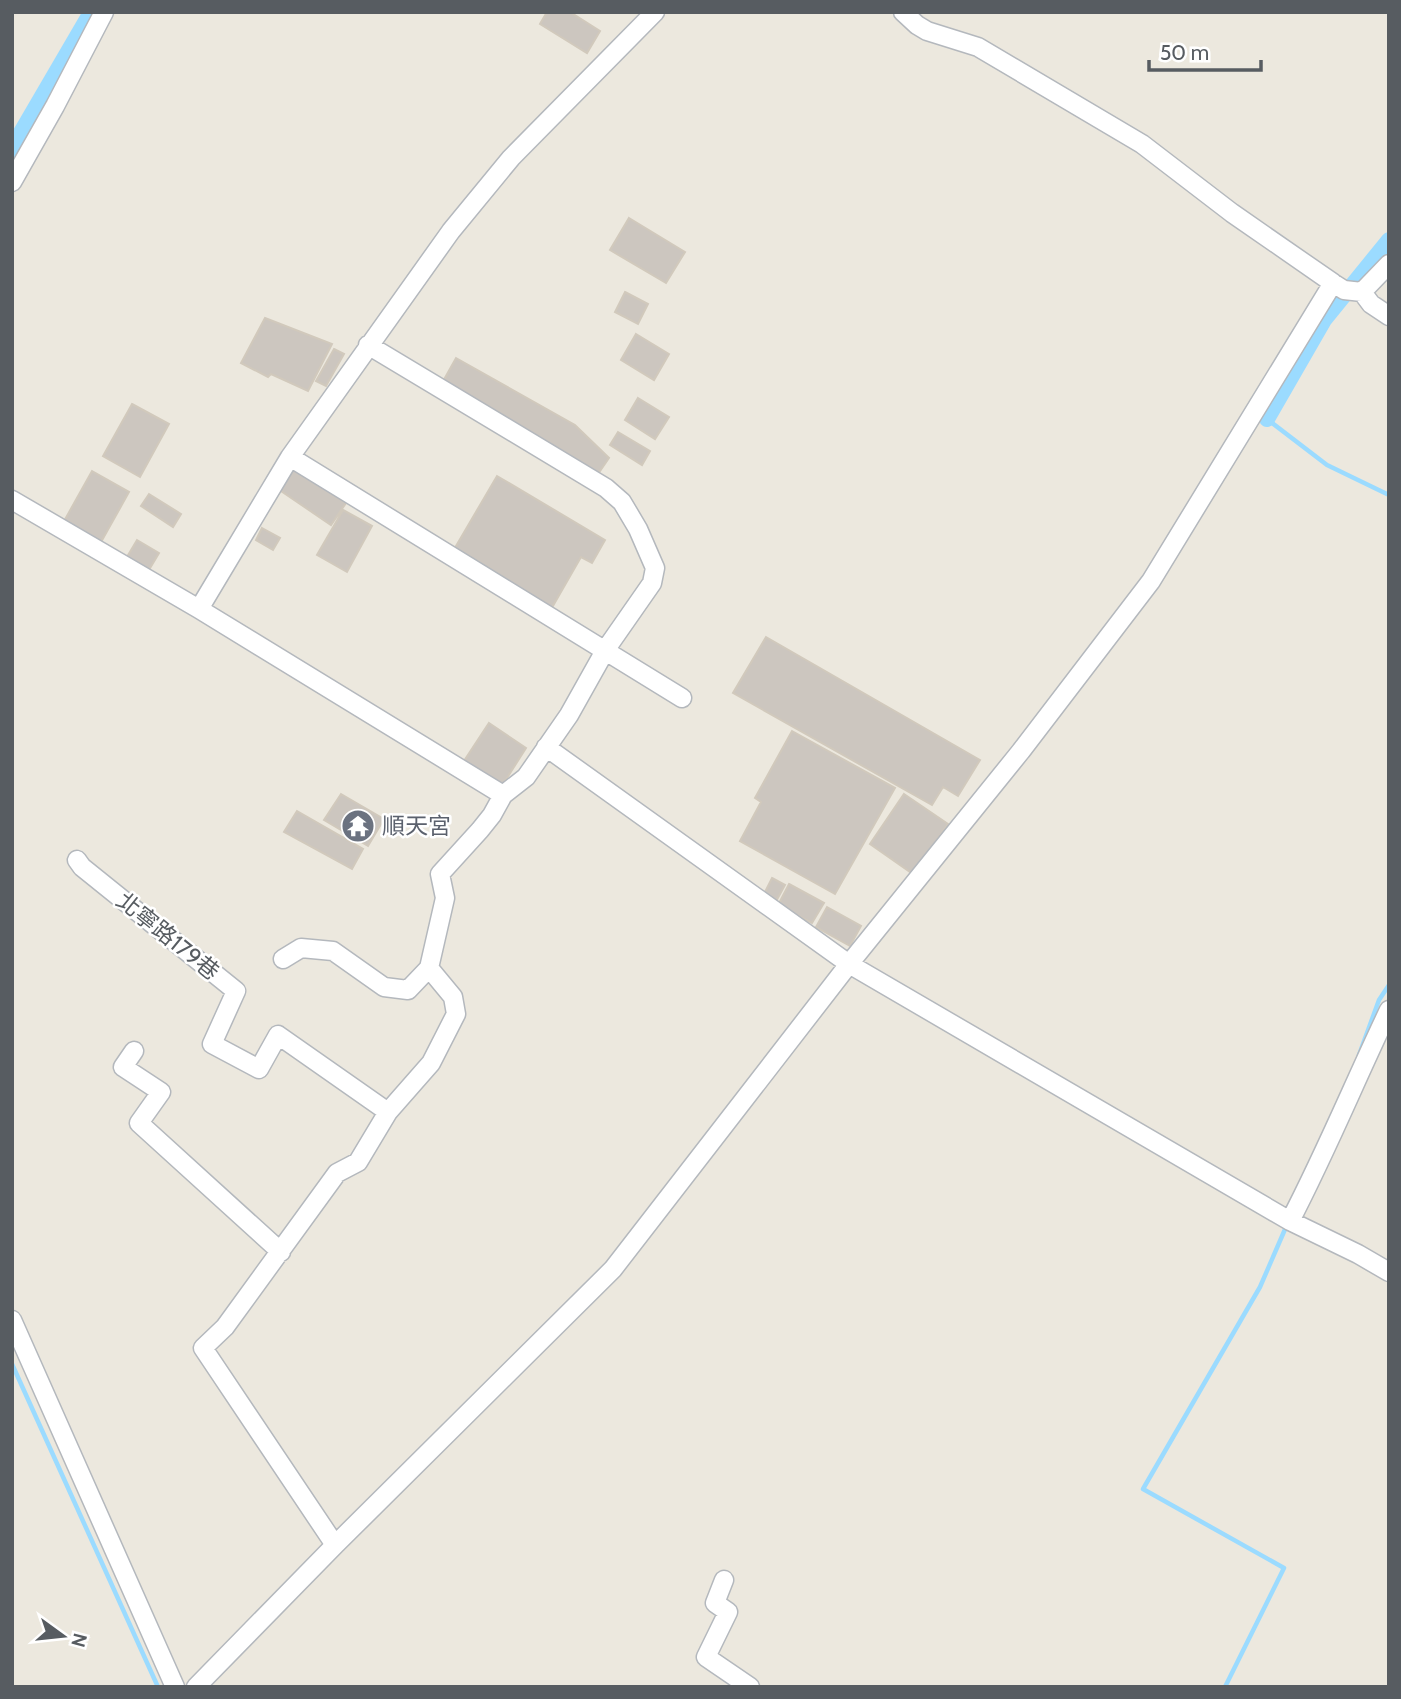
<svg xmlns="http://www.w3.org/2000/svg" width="1401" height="1699" viewBox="0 0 1401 1699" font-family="Cabin,'Noto Sans TC',sans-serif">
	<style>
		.water { fill: #9bdbff }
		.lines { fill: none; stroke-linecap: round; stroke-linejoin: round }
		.stream { stroke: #9bdbff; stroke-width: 4.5 }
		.canal { stroke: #9bdbff; stroke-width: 16 }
		.building { fill: #ccc6bf; stroke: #d1c9bc; stroke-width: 2 }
		.minor-casing { stroke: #b4b8bd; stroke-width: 21 }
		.minor { stroke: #fff; stroke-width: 18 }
		.labels { text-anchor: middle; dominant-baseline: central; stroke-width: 5; stroke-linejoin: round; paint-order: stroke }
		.worship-label { font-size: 23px; fill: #5b616d; stroke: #fff; text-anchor: start }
		.street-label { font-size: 23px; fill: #575c61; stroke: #fff }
	</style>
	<rect width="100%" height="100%" fill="#ece8de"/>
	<!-- water -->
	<path class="water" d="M 82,12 L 103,12 L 12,168 L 12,132 Z"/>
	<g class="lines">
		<!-- stream -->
		<path class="stream" d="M 1267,419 L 1327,465 L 1389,495
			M 1359,1055 L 1379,1000 L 1389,985
			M 12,1364 L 158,1687
			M 1225,1687 L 1284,1568 L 1143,1489 L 1260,1287 L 1286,1227"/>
		<!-- canal -->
		<path class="canal" d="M 1267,419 L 1324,320 L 1389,240"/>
	</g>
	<!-- building -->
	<path class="building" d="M 547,12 L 570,12 L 600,31 L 587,53 L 540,24 Z
		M 629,218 L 685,252 L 666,283 L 610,250 Z
		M 625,292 L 648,304 L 638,324 L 615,312 Z
		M 265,318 L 332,344 L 308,391 L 271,374 L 268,377 L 241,363 Z
		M 636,334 L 669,354 L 654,380 L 621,360 Z
		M 334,349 L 344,354 L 326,386 L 316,381 Z
		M 456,358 L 575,425 L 609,458 L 596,477 L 441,385 Z
		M 638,398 L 669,417 L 655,439 L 625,420 Z
		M 132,404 L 169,424 L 140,477 L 103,456 Z
		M 618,432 L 650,451 L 642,465 L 610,445 Z
		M 293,467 L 346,503 L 331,525 L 278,489 Z
		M 92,471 L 129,492 L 100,544 L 63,523 Z
		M 497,476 L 605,540 L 592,563 L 581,557 L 550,611 L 452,553 Z
		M 149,494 L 181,514 L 173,527 L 141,506 Z
		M 343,510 L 372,526 L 347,572 L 317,555 Z
		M 262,528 L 280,538 L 273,550 L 256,540 Z
		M 137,540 L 159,553 L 146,575 L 124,562 Z
		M 766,637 L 980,760 L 958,796 L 943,787 L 932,805 L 733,693 Z
		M 489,723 L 526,748 L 500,789 L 462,764 Z
		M 792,731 L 895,788 L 835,894 L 740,841 L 761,802 L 755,798 Z
		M 341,794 L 384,819 L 368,846 L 324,820 Z
		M 904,794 L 948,824 L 913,874 L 870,844 Z
		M 297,811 L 363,849 L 352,869 L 284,832 Z
		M 772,878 L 785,885 L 774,905 L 762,898 Z
		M 789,884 L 824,903 L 812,923 L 778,905 Z
		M 827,907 L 861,926 L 850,946 L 816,927 Z"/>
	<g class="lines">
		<defs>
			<path id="minor" d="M 903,12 L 917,25 L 927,31 L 978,47 L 1142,144 L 1232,213 L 1333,283
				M 12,182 L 55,106 L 104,12
				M 1362,292 L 1371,304 L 1389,316
				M 290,457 L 682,698
				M 12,500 L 199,609 L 503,795
				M 199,609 L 290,457 L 451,231 L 511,158 L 655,12
				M 546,747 L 849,964 L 1290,1221 L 1358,1254 L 1389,1272
				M 77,860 L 82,867 L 236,991 L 212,1044 L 259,1069 L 278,1035 L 388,1112
				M 283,959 L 301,948 L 333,951 L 384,987 L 408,990 L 429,968 L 445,898 L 440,874 L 480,830 L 492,815 L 503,795 L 526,777 L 569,715 L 606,649 L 652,583 L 655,568 L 638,529 L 622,502 L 606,488 L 368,345
				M 134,1051 L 123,1067 L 161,1092 L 139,1123 L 281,1252
				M 1290,1221 C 1326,1152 1355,1081 1389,1010
				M 12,1320 L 175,1687
				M 335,1545 L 203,1348 L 225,1327 L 337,1173 L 358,1162 L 388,1112 L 431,1063 L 456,1014 L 453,997 L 429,968
				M 724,1580 L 715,1603 L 728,1612 L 706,1657 L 750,1687
				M 196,1687 L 335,1545 L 613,1269 L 849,964 L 1021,751 L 1151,581 L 1333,283 L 1344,290 L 1362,292 L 1389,264"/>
		</defs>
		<!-- minor casing -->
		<use href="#minor" class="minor-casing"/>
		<!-- minor -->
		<use href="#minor" class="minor"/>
	</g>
	<!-- icons -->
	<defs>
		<symbol id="temple-disc" viewBox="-11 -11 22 22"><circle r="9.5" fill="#6b7280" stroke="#fff"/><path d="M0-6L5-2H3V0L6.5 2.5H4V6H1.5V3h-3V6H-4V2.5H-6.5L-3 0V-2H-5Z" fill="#fff"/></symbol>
	</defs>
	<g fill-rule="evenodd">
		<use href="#temple-disc" x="339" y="807" width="38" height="38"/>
	</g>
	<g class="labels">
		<!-- worship labels -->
		<g class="worship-label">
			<text x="382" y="826">順天宮</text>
		</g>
		<!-- street labels -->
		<g class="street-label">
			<text transform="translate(168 936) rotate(39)">北寧路179巷</text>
		</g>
	</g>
	<!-- border -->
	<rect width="1401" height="1699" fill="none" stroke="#575c61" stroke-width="28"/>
	<!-- north arrow -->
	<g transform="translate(63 1636) rotate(105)" stroke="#ffffff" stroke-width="5" paint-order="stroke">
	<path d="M0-5L12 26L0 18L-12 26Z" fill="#575c61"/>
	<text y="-10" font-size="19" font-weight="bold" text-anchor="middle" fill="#575c61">N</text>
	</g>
	<!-- scale -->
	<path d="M1149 60v10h112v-10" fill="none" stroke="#575c61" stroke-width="3.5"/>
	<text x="1160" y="60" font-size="21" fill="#575c61" stroke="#ffffff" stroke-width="5" paint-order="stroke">50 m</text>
</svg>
